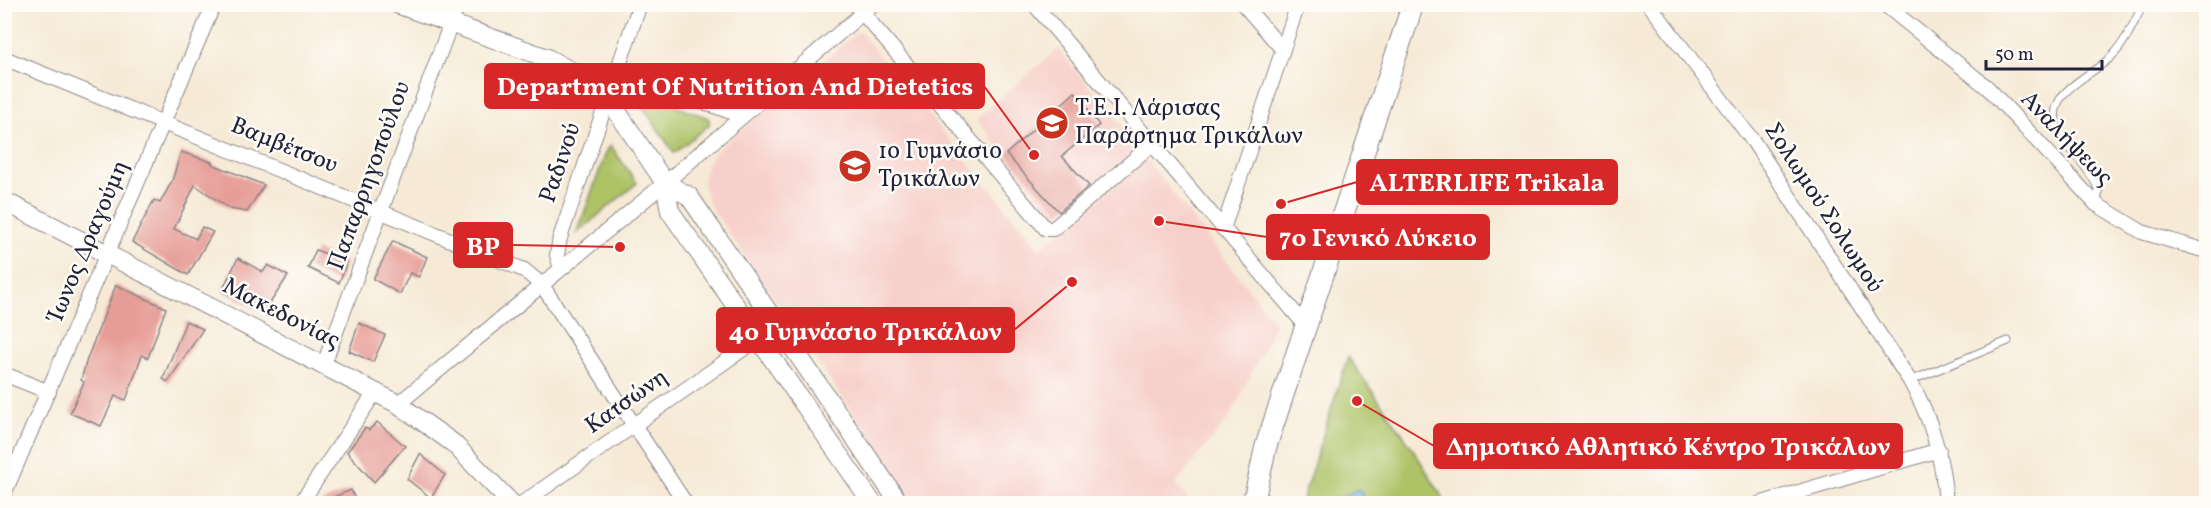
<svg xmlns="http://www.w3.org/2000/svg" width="2211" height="508" viewBox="0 0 2211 508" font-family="Vollkorn,serif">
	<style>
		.built { fill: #f7d0cb }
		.green { fill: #aec266; stroke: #687250; stroke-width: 1.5 }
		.water { fill: #7cb6ed; stroke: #4f6c94; stroke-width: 1.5 }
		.building { fill: #e79d97 }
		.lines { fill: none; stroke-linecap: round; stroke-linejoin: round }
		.lane-casing { stroke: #8c8688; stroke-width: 9 }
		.street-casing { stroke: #8c8688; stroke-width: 16 }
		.secondary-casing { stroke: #8c8688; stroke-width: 20 }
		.primary-casing { stroke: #8c8688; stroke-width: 23 }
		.lane { stroke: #fff; stroke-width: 7 }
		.street { stroke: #fff; stroke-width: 14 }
		.secondary { stroke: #fff; stroke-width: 18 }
		.primary { stroke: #fff; stroke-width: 21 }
		.labels { text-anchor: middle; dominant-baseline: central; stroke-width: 5; stroke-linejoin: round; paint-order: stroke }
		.poi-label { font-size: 24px; fill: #22223b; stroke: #fdfcf7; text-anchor: start }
		.street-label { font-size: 24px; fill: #22223b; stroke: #fdfcf7 }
		.leader { fill: none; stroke: #d62828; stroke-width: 2 }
		.callout-dot { fill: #d62828; stroke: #fdfcf7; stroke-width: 2 }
		.callout { fill: #d62828; stroke: #d62828; stroke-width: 2 }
		.callout-label { font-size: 26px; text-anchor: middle; font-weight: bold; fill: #fff }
	</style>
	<rect width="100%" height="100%" fill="#fdfcf7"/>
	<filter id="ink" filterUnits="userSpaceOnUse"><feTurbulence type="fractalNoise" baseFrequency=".0167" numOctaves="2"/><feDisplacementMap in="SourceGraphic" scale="12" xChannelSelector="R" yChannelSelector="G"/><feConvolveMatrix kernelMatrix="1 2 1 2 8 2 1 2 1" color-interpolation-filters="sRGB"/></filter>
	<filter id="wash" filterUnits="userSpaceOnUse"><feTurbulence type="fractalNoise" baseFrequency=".008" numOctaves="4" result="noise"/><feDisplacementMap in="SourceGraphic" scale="24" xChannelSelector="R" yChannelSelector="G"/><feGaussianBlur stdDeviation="1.35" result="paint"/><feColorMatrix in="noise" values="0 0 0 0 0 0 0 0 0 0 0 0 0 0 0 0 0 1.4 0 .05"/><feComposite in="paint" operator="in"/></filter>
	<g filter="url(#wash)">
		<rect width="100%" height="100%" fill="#f6ead6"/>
		<!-- built -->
		<path class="built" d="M 859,31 L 1040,249 L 1145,158 L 1276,324 L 1231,415 L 1176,483 L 1192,503 L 915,503 L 709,204 L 703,182 L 707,165 L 715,152 Z
			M 1058,49 L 1140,147 L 1056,217 L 976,119 Z"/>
		<!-- green -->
		<path class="green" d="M 638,93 L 706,117 L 709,119 L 709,125 L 674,153 L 636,97 Z
			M 611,146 L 637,183 L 577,233 L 607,150 Z
			M 1348,357 L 1411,446 L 1446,503 L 1301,504 Z"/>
		<!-- water -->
		<path class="water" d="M 1359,489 L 1366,503 L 1329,503 Z"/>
		<g id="blocks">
			<!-- building -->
			<path class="building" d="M 1075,92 L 1099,125 L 1062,156 L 1089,186 L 1059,212 L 1006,154 Z
				M 181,152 L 212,162 L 212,164 L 264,185 L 247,212 L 230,209 L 195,185 L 174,229 L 196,239 L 202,227 L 213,232 L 188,275 L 132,242 L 154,200 L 160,203 L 172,181 Z
				M 393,241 L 427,257 L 419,277 L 410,273 L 400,294 L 373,279 Z
				M 316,250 L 347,262 L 339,283 L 308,268 Z
				M 238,258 L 263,272 L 268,265 L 288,276 L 264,312 L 222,291 Z
				M 116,285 L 166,308 L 148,358 L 142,355 L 126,400 L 115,396 L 101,426 L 70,413 L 84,382 L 81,380 L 87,359 Z
				M 186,321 L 203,329 L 168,382 L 163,379 Z
				M 359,323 L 385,335 L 373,362 L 349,351 Z
				M 377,422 L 405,446 L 374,482 L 347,452 L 365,428 L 369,430 Z
				M 420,454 L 445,475 L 431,498 L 407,479 Z
				M 351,490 L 357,504 L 319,504 L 319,503 Z"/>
		</g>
	</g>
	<g filter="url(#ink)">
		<use href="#blocks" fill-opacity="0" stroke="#8c8688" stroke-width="1.5"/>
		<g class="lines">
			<defs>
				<path id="lane" d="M 2096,204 L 2099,192 L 2096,184 C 2087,165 2068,150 2059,131 C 2041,91 2093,77 2113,55 C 2125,43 2132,26 2140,11
					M 1910,381 L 2008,341"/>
				<path id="street" d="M 855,4 L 1046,229 L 1053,229 L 1151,145
					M 1034,4 L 1306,326
					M 1243,4 L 1283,50
					M 1649,4 L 1753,141 L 1910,381 C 1932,419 1943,460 1946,504
					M 1884,4 L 1988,88 L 2096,204 L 2142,232 L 2206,251
					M 4,58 L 524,270 L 542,285 L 686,504
					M 617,71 L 742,116
					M 1223,229 L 1298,4
					M 561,269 L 557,255 L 560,238 L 640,4
					M 324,364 L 458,4
					M 4,374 L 49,392
					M 398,404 L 665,183 L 873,4
					M 4,494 L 214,4
					M 300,504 L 376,391
					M 521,504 L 759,338
					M 1759,504 L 1939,450"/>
				<path id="secondary" d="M 397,4 L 547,58 L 589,81 L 616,110 L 665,183 L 670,211 L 873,504
					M 665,183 L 689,196 L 900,504
					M 4,201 L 398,404 L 453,443 L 512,504"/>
				<path id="primary" d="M 1253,504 L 1266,446 L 1413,4"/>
			</defs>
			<!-- lane casing -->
			<use href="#lane" class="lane-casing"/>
			<!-- street casing -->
			<use href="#street" class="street-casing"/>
			<!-- secondary casing -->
			<use href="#secondary" class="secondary-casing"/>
			<!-- primary casing -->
			<use href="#primary" class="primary-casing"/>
			<!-- lane -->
			<use href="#lane" class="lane"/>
			<!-- street -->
			<use href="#street" class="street"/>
			<!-- secondary -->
			<use href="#secondary" class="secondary"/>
			<!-- primary -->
			<use href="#primary" class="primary"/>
		</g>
	</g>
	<!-- icons -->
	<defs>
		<symbol id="school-disc" viewBox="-11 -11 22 22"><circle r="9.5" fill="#c8321e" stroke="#fdfcf7"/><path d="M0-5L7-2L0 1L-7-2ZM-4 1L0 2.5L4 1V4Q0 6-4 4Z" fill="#fff"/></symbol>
	</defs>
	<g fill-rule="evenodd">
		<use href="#school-disc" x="1033" y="104" width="38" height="38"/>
		<use href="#school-disc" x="836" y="147" width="38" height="38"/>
	</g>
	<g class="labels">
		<!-- poi labels -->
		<g class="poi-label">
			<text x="1075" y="109">Τ.Ε.Ι. Λάρισας<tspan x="1075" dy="28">Παράρτημα Τρικάλων</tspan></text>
			<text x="878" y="152">1ο Γυμνάσιο<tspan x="878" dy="28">Τρικάλων</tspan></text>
		</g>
		<!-- street labels -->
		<g class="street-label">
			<text transform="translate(2066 139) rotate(46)">Αναλήψεως</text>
			<text transform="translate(284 146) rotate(22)">Βαμβέτσου</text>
			<text transform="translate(561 163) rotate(-71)">Ραδινού</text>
			<text transform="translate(370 176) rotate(-70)">Παπαρρηγοπούλου</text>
			<text transform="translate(1823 208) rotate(57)">Σολωμού Σολωμού</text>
			<text transform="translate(89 241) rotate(-67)">Ίωνος Δραγούμη</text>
			<text transform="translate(281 314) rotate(27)">Μακεδονίας</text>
			<text transform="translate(627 402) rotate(-35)">Κατσώνη</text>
		</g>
	</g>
	<!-- callouts -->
	<path class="leader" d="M1034 155L984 86M1281 204L1357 182M1159 221L1267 237M620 247L512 245M1072 282L1014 330M1357 401L1434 446"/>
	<g class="callout-dot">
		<circle cx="1034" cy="155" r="6"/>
		<circle cx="1281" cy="204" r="6"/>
		<circle cx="1159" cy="221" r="6"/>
		<circle cx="620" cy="247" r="6"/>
		<circle cx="1072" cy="282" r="6"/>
		<circle cx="1357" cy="401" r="6"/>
	</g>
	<g class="callout">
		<rect x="485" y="64" width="499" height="44" rx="6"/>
		<rect x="1357" y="160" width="260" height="44" rx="6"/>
		<rect x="1267" y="215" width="222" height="44" rx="6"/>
		<rect x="454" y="223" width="58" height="44" rx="6"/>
		<rect x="717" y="308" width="297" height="44" rx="6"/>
		<rect x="1434" y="424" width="468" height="44" rx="6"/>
	</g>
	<g class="callout-label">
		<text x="735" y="95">Department Of Nutrition And Dietetics</text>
		<text x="1487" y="191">ALTERLIFE Trikala</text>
		<text x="1378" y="246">7ο Γενικό Λύκειο</text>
		<text x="483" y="255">BP</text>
		<text x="865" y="340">4ο Γυμνάσιο Τρικάλων</text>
		<text x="1668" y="455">Δημοτικό Αθλητικό Κέντρο Τρικάλων</text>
	</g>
	<!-- margin -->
	<rect width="2211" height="508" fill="none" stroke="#fdfcf7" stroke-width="24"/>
	<!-- scale -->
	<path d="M1986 60v9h116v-9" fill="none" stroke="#22223b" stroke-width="3"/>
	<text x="1995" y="60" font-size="18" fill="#22223b" stroke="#fdfcf7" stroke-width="4.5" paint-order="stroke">50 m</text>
</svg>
